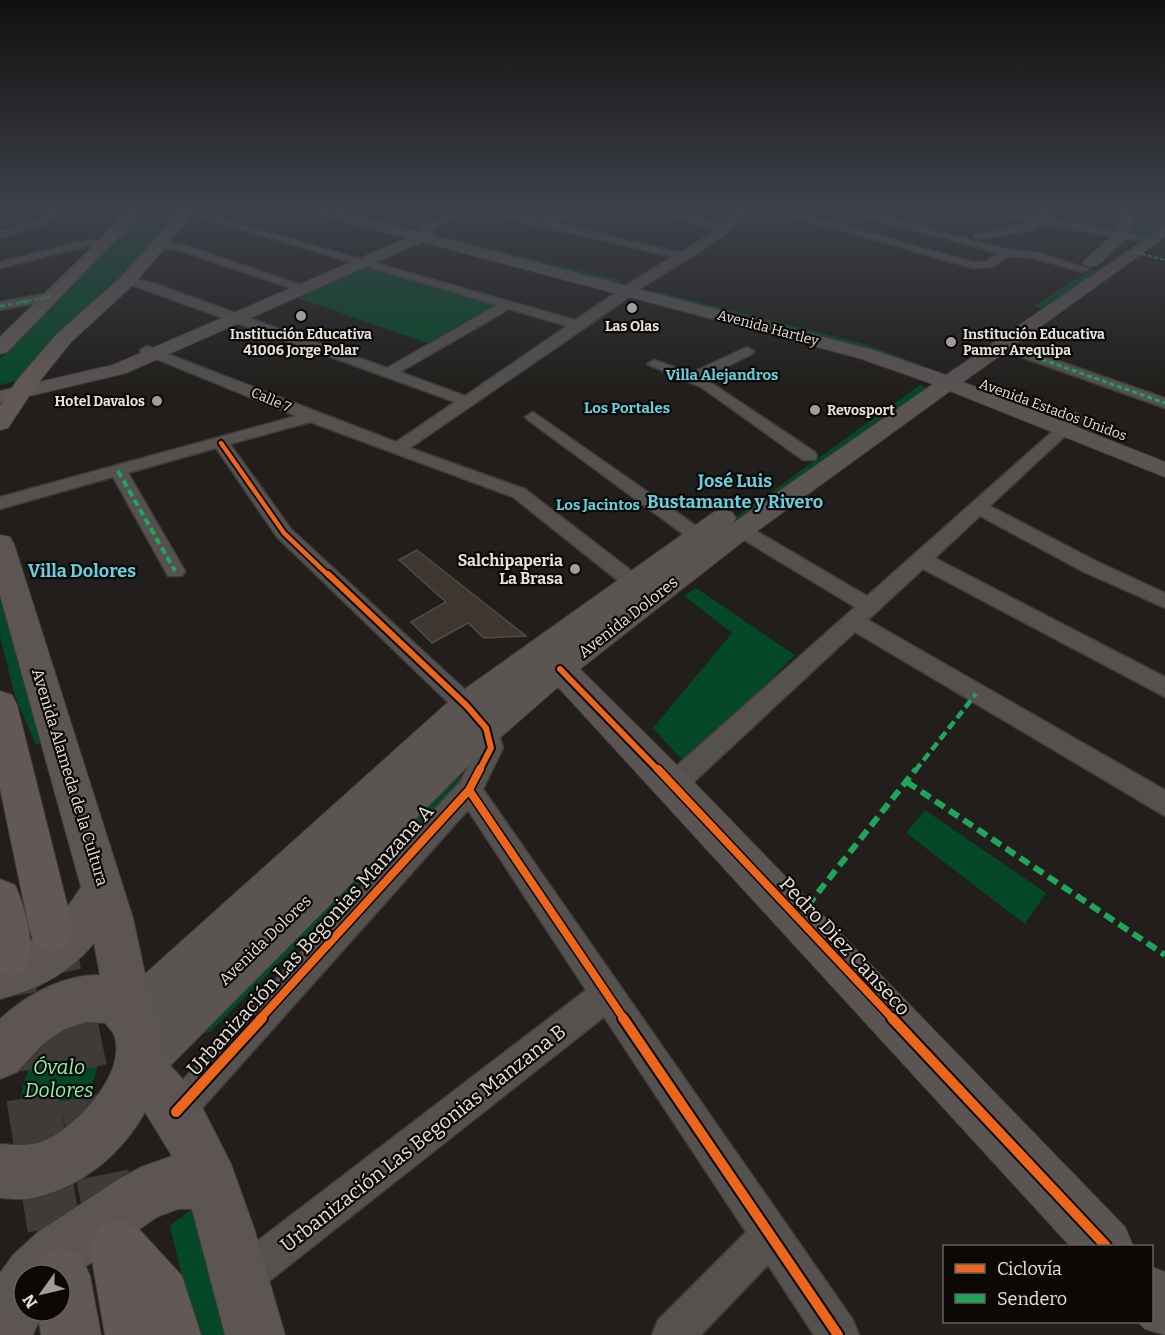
<svg xmlns="http://www.w3.org/2000/svg" width="1165" height="1335" viewBox="0 0 1165 1335" font-family="Bitter,serif">
	<style>
		.green { fill: #044827 }
		.building { fill: #3e362f; stroke: #4f4c49; stroke-width: 1.5 }
		.lines { fill: none; stroke-linecap: round; stroke-linejoin: round }
		.highway-tunnel-far1 { stroke: #3f3b38; stroke-width: 42; stroke-dasharray: 42 21; stroke-linecap: butt }
		.highway-tunnel { stroke: #3f3b38; stroke-width: 53; stroke-dasharray: 53 27; stroke-linecap: butt }
		.street-casing { stroke: #3e3c39; stroke-width: 3 }
		.secondary-casing { stroke: #3e3c39; stroke-width: 2 }
		.primary-casing { stroke: #3e3c39; stroke-width: 2 }
		.highway-casing { stroke: #3e3c39; stroke-width: 2 }
		.street { fill: #54514f; fill-rule: evenodd }
		.secondary { fill: #5a5452; fill-rule: evenodd }
		.primary { fill: #5d5554; fill-rule: evenodd }
		.highway { fill: #625956; fill-rule: evenodd }
		.quiet-far4 { stroke: #20a55d; stroke-width: 2; stroke-dasharray: 4.5 2; stroke-linecap: butt }
		.quiet-far3 { stroke: #20a55d; stroke-width: 3; stroke-dasharray: 5 3; stroke-linecap: butt }
		.quiet-far2 { stroke: #20a55d; stroke-width: 4; stroke-dasharray: 7 4; stroke-linecap: butt }
		.quiet-far1 { stroke: #20a55d; stroke-width: 4.5; stroke-dasharray: 9 4.5; stroke-linecap: butt }
		.quiet { stroke: #20a55d; stroke-width: 6; stroke-dasharray: 11 6; stroke-linecap: butt }
		.cycleway-far3-casing { stroke: #0b0806; stroke-width: 8 }
		.cycleway-far2-casing { stroke: #0b0806; stroke-width: 10 }
		.cycleway-far1-casing { stroke: #0b0806; stroke-width: 11 }
		.cycleway-casing { stroke: #0b0806; stroke-width: 14 }
		.cycleway-far3 { stroke: #eb651d; stroke-width: 4.5 }
		.cycleway-far2 { stroke: #eb651d; stroke-width: 6 }
		.cycleway-far1 { stroke: #eb651d; stroke-width: 8 }
		.cycleway { stroke: #eb651d; stroke-width: 10 }
		.poi-dot { fill: #a19d9a; stroke: #0b0806; stroke-width: 2 }
		.labels { text-anchor: middle; dominant-baseline: central; stroke-width: 4.5; stroke-linejoin: round; paint-order: stroke }
		.far-poi-label { font-size: 14px; font-weight: bold; fill: #e6e2de; stroke: #0b0806 }
		.far-street-label { font-size: 14px; fill: #e6e2de; stroke: #0b0806 }
		.far-neighbourhood-label { font-size: 15px; font-weight: bold; fill: #66d0e0; stroke: #0b0806 }
		.poi-label { font-size: 16px; font-weight: bold; fill: #e6e2de; stroke: #0b0806; text-anchor: end }
		.street-label { font-size: 16px; fill: #e6e2de; stroke: #0b0806 }
		.far-district-label { font-size: 18px; font-weight: bold; fill: #66d0e0; stroke: #0b0806 }
		.neighbourhood-label { font-size: 18px; font-weight: bold; fill: #66d0e0; stroke: #0b0806 }
		.near-street-label { font-size: 20px; fill: #e6e2de; stroke: #0b0806 }
		.near-park-label { font-size: 20px; font-style: italic; fill: #86f3ae; stroke: #0b0806 }
	</style>
	<rect width="100%" height="100%" fill="#211e1b"/>
	<!-- green -->
	<path class="green" d="M 147,207 L 184,207 L 116,283 L 55,339 L 16,381 L 0,385 L 0,359 Z
		M 479,207 L 576,207 L 545,222 Z
		M 1135,207 L 1165,207 L 1165,226 L 1150,236 L 1128,233 Z
		M 444,236 L 621,281 L 614,285 L 439,239 Z
		M 364,267 L 495,304 L 427,343 L 295,297 Z
		M 1091,270 L 1100,272 L 1045,310 L 1034,306 Z
		M 656,291 L 868,345 L 921,365 L 920,367 L 650,295 Z
		M 920,385 L 930,390 L 654,576 Z
		M 0,584 L 42,742 L 36,745 L 15,696 L 0,636 Z
		M 696,588 L 795,655 L 686,764 L 653,728 L 732,633 L 684,596 Z
		M 458,774 L 462,781 L 210,1032 L 196,1035 Z
		M 925,810 L 1046,893 L 1025,924 L 906,833 Z
		M 80,1036 L 96,1045 C 106,1077 76,1122 40,1119 C 12,1116 22,1081 31,1066 C 42,1049 60,1038 80,1036 Z
		M 193,1208 L 228,1335 L 196,1335 L 170,1226 Z"/>
	<!-- building -->
	<path class="building" d="M 417,550 L 526,636 L 484,638 L 468,623 L 432,643 L 411,622 L 446,602 L 399,560 Z"/>
	<g class="lines">
		<!-- highway-tunnel-far1 -->
		<path class="highway-tunnel-far1" d="M 52,932 L 70,1019
			M 10,954 L 20,1019"/>
		<!-- highway-tunnel -->
		<path class="highway-tunnel" d="M 20,1018 L 60,1266
			M 70,1018 L 114,1232"/>
		<defs>
			<path id="street" d="M 57,207 L 69,207 L 46,223 L 0,238 L 0,232 L 38,219 Z
				M 465,207 L 483,207 L 544,221 L 572,207 L 585,207 L 554,223 L 681,253 L 718,229 L 631,207 L 649,207 L 723,224 L 743,207 L 754,207 C 716,250 663,269 618,305 L 410,448 L 525,489 L 655,589 L 658,594 L 655,599 L 648,601 L 641,599 L 513,497 L 310,422 L 230,444 L 291,529 L 475,699 L 495,721 L 503,748 L 483,789 L 853,1320 L 859,1335 L 814,1335 L 768,1265 L 701,1335 L 652,1335 L 658,1320 L 746,1232 L 604,1017 L 254,1293 L 240,1299 L 226,1293 L 220,1279 L 226,1265 L 586,990 L 468,810 L 188,1124 L 176,1129 L 164,1124 L 159,1112 L 164,1100 L 460,782 L 478,747 L 475,732 L 459,713 L 277,537 L 216,448 L 128,473 L 185,571 L 182,576 L 168,576 L 113,477 L 0,509 L 0,497 L 296,416 L 142,353 L 140,350 L 147,346 L 396,442 L 455,402 L 121,281 L 127,277 L 153,283 L 387,368 L 497,305 L 185,213 L 185,209 L 575,320 L 641,276 L 673,257 L 473,210 L 428,230 L 419,228 ZM 509,309 L 567,326 L 465,396 L 400,372 Z
				M 759,207 L 775,207 L 973,262 L 986,262 L 998,253 L 831,207 L 847,207 L 1006,249 L 1039,253 L 1089,269 L 1083,272 L 1034,258 L 1008,256 L 993,267 L 973,268 Z
				M 963,207 L 984,207 L 1036,216 L 1048,207 L 1059,207 L 1046,218 L 1157,240 L 1152,243 L 1040,223 L 1032,230 L 979,239 L 974,236 L 975,234 L 1025,225 L 1030,221 Z
				M 87,240 L 106,240 L 111,243 L 106,246 L 87,246 L 0,268 L 0,262 Z
				M 158,242 L 184,245 L 301,285 L 291,288 L 179,250 L 154,247 L 154,243 Z
				M 50,293 L 56,297 L 54,300 L 0,310 L 0,302 Z
				M 1004,342 L 1165,398 L 1165,408 L 999,349 L 999,343 Z
				M 747,347 L 754,351 L 752,354 L 704,378 L 815,452 L 817,456 L 815,460 L 803,460 L 701,387 L 647,364 L 654,360 L 691,373 Z
				M 533,412 L 705,532 L 707,536 L 705,540 L 691,540 L 528,420 L 525,417 Z
				M 1076,413 L 1084,418 L 1081,421 L 990,506 L 1098,562 L 1165,593 L 1165,608 L 1084,572 L 980,516 L 935,558 L 1165,677 L 1165,697 L 923,569 L 868,620 L 1165,790 L 1165,816 L 855,632 L 682,793 L 673,796 L 664,793 L 660,785 L 664,777 L 855,607 L 734,534 L 732,530 L 734,526 L 748,526 L 867,596 L 1071,415 Z"/>
			<path id="secondary" d="M 299,207 L 322,207 L 420,232 L 433,231 L 434,236 L 873,350 L 946,375 L 1165,226 L 1165,237 L 963,382 L 1165,462 L 1165,477 L 950,391 L 746,539 L 580,669 L 686,774 L 1125,1227 L 1133,1246 L 1070,1246 L 558,687 L 470,764 L 156,1080 L 139,1086 L 122,1080 L 116,1063 L 122,1046 L 131,1038 L 116,1032 L 109,1016 L 116,1000 L 455,696 L 714,512 L 723,510 L 732,512 L 736,518 L 732,524 L 933,384 L 859,358 L 422,242 L 126,373 L 0,403 L 0,391 L 113,365 L 407,238 L 301,210 Z
				M 1124,207 L 1138,207 L 1127,238 L 1097,266 L 1085,266 L 1083,263 L 1085,260 L 1115,233 Z
				M 1152,1267 L 1165,1272 L 1165,1335 L 1145,1329 L 1138,1322 L 1152,1322 Z"/>
			<path id="primary" d="M 0,535 L 10,537 L 14,544 L 133,918 L 152,1007 L 162,1027 L 164,1059 L 181,1077 L 202,1107 L 231,1164 L 254,1228 L 285,1335 L 225,1335 L 192,1209 L 178,1209 L 157,1217 L 78,1272 L 60,1289 L 60,1275 L 24,1275 L 24,1311 L 43,1311 L 33,1335 L 0,1335 L 0,1273 L 13,1255 L 38,1232 L 119,1179 L 141,1167 L 172,1156 L 145,1112 C 121,1155 82,1187 33,1198 C 23,1201 10,1198 0,1198 L 0,1144 C 16,1145 31,1147 46,1140 C 77,1126 125,1075 115,1038 C 114,1032 108,1027 105,1023 L 86,1022 L 63,1030 L 43,1044 L 17,1072 L 0,1079 L 0,1019 C 26,995 63,974 100,975 L 94,943 C 70,973 37,990 0,999 L 0,953 C 36,944 62,918 81,887 L 0,595 Z"/>
			<path id="highway" d="M 133,207 L 148,207 L 7,352 L 0,354 L 0,337 Z
				M 184,207 L 199,207 L 133,285 L 71,342 L 35,387 L 8,428 L 0,430 L 0,406 L 18,379 L 57,334 L 121,277 Z
				M 0,691 L 12,695 L 17,705 L 74,932 L 67,947 L 52,954 L 37,947 L 30,932 L 0,788 Z
				M 0,879 L 15,885 C 26,910 36,944 26,970 L 10,976 L 0,972 Z
				M 118,1220 L 138,1228 L 182,1276 L 201,1335 L 105,1335 L 90,1249 L 98,1228 Z
				M 61,1247 L 81,1256 L 90,1276 L 101,1335 L 41,1335 L 37,1311 L 60,1311 L 60,1275 L 32,1275 L 41,1256 Z"/>
		</defs>
		<!-- street casing -->
		<use href="#street" class="street-casing"/>
		<!-- secondary casing -->
		<use href="#secondary" class="secondary-casing"/>
		<!-- primary casing -->
		<use href="#primary" class="primary-casing"/>
		<!-- highway casing -->
		<use href="#highway" class="highway-casing"/>
		<!-- street -->
		<use href="#street" class="street"/>
		<!-- secondary -->
		<use href="#secondary" class="secondary"/>
		<!-- primary -->
		<use href="#primary" class="primary"/>
		<!-- highway -->
		<use href="#highway" class="highway"/>
		<!-- quiet-far4 -->
		<path class="quiet-far4" d="M 1135,252 L 1165,260
			M 21,302 L 50,297"/>
		<!-- quiet-far3 -->
		<path class="quiet-far3" d="M 0,306 L 30,301
			M 1004,346 L 1165,403"/>
		<!-- quiet-far2 -->
		<path class="quiet-far2" d="M 118,471 L 175,571"/>
		<!-- quiet-far1 -->
		<path class="quiet-far1" d="M 915,771 L 976,694"/>
		<!-- quiet -->
		<path class="quiet" d="M 907,782 L 1165,955
			M 797,919 L 916,769"/>
		<defs>
			<path id="cycleway-far3" d="M 221,443 L 284,533 L 329,576"/>
			<path id="cycleway-far2" d="M 328,574 L 467,706 L 486,728 L 491,748 L 479,771
				M 560,669 L 659,771"/>
			<path id="cycleway-far1" d="M 658,769 L 893,1019
				M 469,790 L 624,1019
				M 260,1019 L 469,790 L 480,769"/>
			<path id="cycleway" d="M 623,1018 L 838,1335
				M 892,1018 L 1106,1246
				M 176,1112 L 262,1018"/>
		</defs>
		<!-- cycleway-far3 casing -->
		<use href="#cycleway-far3" class="cycleway-far3-casing"/>
		<!-- cycleway-far2 casing -->
		<use href="#cycleway-far2" class="cycleway-far2-casing"/>
		<!-- cycleway-far1 casing -->
		<use href="#cycleway-far1" class="cycleway-far1-casing"/>
		<!-- cycleway casing -->
		<use href="#cycleway" class="cycleway-casing"/>
		<!-- cycleway-far3 -->
		<use href="#cycleway-far3" class="cycleway-far3"/>
		<!-- cycleway-far2 -->
		<use href="#cycleway-far2" class="cycleway-far2"/>
		<!-- cycleway-far1 -->
		<use href="#cycleway-far1" class="cycleway-far1"/>
		<!-- cycleway -->
		<use href="#cycleway" class="cycleway"/>
	</g>
	<!-- sky -->
	<linearGradient id="sky" x2="0" y2="1"><stop stop-color="#12100f"/><stop offset="0.53" stop-color="#3d414a"/><stop offset="1" stop-color="#3d414a" stop-opacity="0"/></linearGradient>
	<rect width="1165" height="394" fill="url(#sky)"/>
	<!-- markers -->
	<g class="poi-dot">
		<circle cx="632" cy="308" r="6"/>
		<circle cx="301" cy="316" r="6"/>
		<circle cx="951" cy="342" r="6"/>
		<circle cx="157" cy="401" r="6"/>
		<circle cx="815" cy="410" r="6"/>
		<circle cx="575" cy="569" r="6"/>
	</g>
	<g class="labels">
		<!-- far-poi labels -->
		<g class="far-poi-label">
			<text x="632" y="326">Las Olas</text>
			<text x="301" y="334">Institución Educativa<tspan x="301" dy="16">41006 Jorge Polar</tspan></text>
			<text x="963" y="334" text-anchor="start">Institución Educativa<tspan x="963" dy="16">Pamer Arequipa</tspan></text>
			<text x="145" y="401" text-anchor="end">Hotel Davalos</text>
			<text x="827" y="410" text-anchor="start">Revosport</text>
		</g>
		<!-- far-street labels -->
		<g class="far-street-label">
			<text transform="translate(768 328) rotate(15)">Avenida Hartley</text>
			<text transform="translate(271 400) rotate(23)">Calle 7</text>
			<text transform="translate(1053 410) rotate(20)">Avenida Estados Unidos</text>
		</g>
		<!-- far-neighbourhood labels -->
		<g class="far-neighbourhood-label">
			<text x="722" y="375">Villa Alejandros</text>
			<text x="627" y="408">Los Portales</text>
			<text x="598" y="505">Los Jacintos</text>
		</g>
		<!-- poi labels -->
		<g class="poi-label">
			<text x="563" y="560">Salchipaperia<tspan x="563" dy="18">La Brasa</tspan></text>
		</g>
		<!-- street labels -->
		<g class="street-label">
			<text transform="translate(628 617) rotate(-38)">Avenida Dolores</text>
			<text transform="translate(70 777) rotate(73)">Avenida Alameda de la Cultura</text>
			<text transform="translate(265 940) rotate(-44)">Avenida Dolores</text>
		</g>
		<!-- far-district labels -->
		<g class="far-district-label">
			<text x="735" y="481">José Luis<tspan x="735" dy="21">Bustamante y Rivero</tspan></text>
		</g>
		<!-- neighbourhood labels -->
		<g class="neighbourhood-label">
			<text x="82" y="571">Villa Dolores</text>
		</g>
		<!-- near-street labels -->
		<g class="near-street-label">
			<text transform="translate(310 940) rotate(-48)">Urbanización Las Begonias Manzana A</text>
			<text transform="translate(845 946) rotate(47)">Pedro Diez Canseco</text>
			<text transform="translate(423 1138) rotate(-38)">Urbanización Las Begonias Manzana B</text>
		</g>
		<!-- near-park labels -->
		<g class="near-park-label">
			<text x="59" y="1067">Óvalo<tspan x="59" dy="23">Dolores</tspan></text>
		</g>
	</g>
	<!-- legend -->
	<rect x="943" y="1245" width="210" height="78" fill="#0b0806" stroke="#635f5c" stroke-width="1.5"/>
	<rect x="955" y="1264" width="30" height="9" fill="#eb651d" stroke="#635f5c" stroke-width="1.5"/>
	<text x="997" y="1275" font-size="18" fill="#e6e2de">Ciclovía</text>
	<rect x="955" y="1294" width="30" height="9" fill="#20a55d" stroke="#635f5c" stroke-width="1.5"/>
	<text x="997" y="1305" font-size="18" fill="#e6e2de">Sendero</text>
	<!-- north arrow -->
	<g transform="translate(42 1293) rotate(236)"><circle r="28" fill="#0b0806" stroke="#635f5c" stroke-width="1.5"/>
	<path d="M0-4.5L10 22L0 15L-10 22Z" fill="#a19d9a"/>
	<text y="-9" font-size="16" font-weight="bold" text-anchor="middle" fill="#e6e2de">N</text>
	</g>
</svg>
